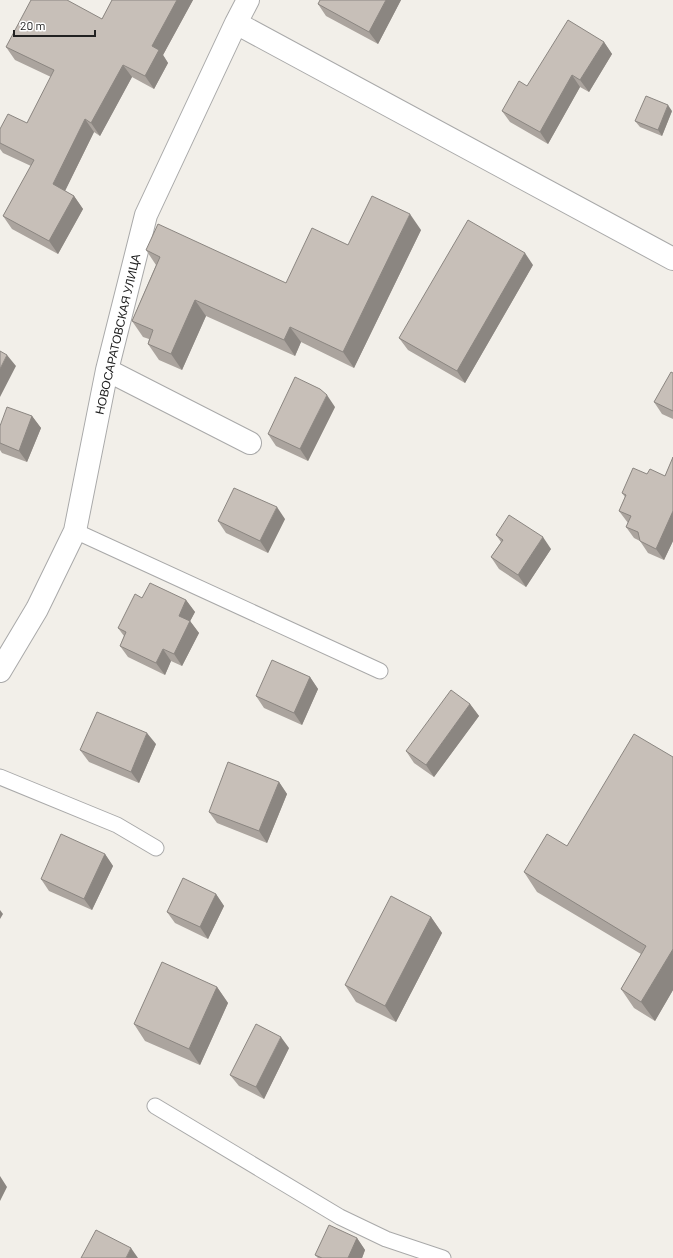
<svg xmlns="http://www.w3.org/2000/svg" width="673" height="1258" viewBox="0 0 673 1258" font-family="Barlow,sans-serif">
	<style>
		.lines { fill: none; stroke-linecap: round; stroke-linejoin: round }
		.lane-casing { stroke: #a9a9a9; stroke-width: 17 }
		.street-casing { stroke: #a9a9a9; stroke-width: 24 }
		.lane { stroke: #fff; stroke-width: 15 }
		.street { stroke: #fff; stroke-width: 22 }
		.wall { fill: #aba49e }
		.shaded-wall { fill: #8b8681 }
		.building { fill: #c7bfb8; stroke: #8b8681 }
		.labels { text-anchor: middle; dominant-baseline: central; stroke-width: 3; stroke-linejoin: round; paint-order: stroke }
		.street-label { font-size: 12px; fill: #222; stroke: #fff }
	</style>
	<rect width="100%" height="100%" fill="#f2efe9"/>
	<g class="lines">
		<defs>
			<path id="lane" d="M 75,531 L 380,671
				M 0,777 L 117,825 L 156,848
				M 155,1106 L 340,1217 L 386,1239 L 443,1258"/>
			<path id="street" d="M 236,23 L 673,259
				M 107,370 L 250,443
				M 0,671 L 37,609 L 75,531 L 107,370 L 146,215 L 236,23 L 248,0"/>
		</defs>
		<!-- lane casing -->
		<use href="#lane" class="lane-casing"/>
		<!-- street casing -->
		<use href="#street" class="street-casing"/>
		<!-- lane -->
		<use href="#lane" class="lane"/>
		<!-- street -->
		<use href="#street" class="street"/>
	</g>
	<!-- wall -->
	<path class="wall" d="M 112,0 L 193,0 L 163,55 L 168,63 L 154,89 L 132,77 L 100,136 L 94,132 L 65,191 L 74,196 L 83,209 L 58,254 L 12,229 L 3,216 L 31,166 L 3,153 L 0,149 L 0,129 L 27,123 L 51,77 L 15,60 L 6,47 L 102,19 Z
		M 401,0 L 378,44 L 326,16 L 318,4 Z
		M 604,42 L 612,54 L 589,92 L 580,87 L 548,144 L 510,122 L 502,111 L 527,86 Z
		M 672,111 L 662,136 L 640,127 L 635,121 Z
		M 421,230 L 354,368 L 301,342 L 295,356 L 206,316 L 182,370 L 159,360 L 148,344 L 149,339 L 143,337 L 132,321 L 156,265 L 146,250 L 286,283 L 348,245 Z
		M 533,265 L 465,383 L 408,350 L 399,338 Z
		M 673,373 L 673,419 L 662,414 L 654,402 Z
		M 335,407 L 308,461 L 276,446 L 268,434 Z
		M 32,416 L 41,428 L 27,462 L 2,453 L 0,450 L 0,426 Z
		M 673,457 L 673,541 L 664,560 L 648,553 L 640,541 L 634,538 L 626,527 L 628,523 L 619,511 L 625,497 L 622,493 L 647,474 L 665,476 Z
		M 285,519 L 268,553 L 226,533 L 218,521 Z
		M 496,535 L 551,549 L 526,587 L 499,569 L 491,557 L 501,542 Z
		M 142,598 L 186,600 L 195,612 L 190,621 L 199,633 L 182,666 L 171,661 L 165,675 L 128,657 L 120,646 L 124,636 L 118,628 Z
		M 310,677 L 318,689 L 302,725 L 264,708 L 256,696 Z
		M 470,704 L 479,716 L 434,777 L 414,763 L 406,751 Z
		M 156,744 L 139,783 L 89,762 L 80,750 Z
		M 673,757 L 673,990 L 655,1021 L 634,1008 L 621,989 L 641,954 L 537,892 L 524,872 L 567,846 Z
		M 279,782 L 287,794 L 267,843 L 217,823 L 209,812 Z
		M 105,854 L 113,866 L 92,910 L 49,891 L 41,879 Z
		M 216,894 L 224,906 L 208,939 L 175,923 L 167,912 Z
		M 431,917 L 442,933 L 396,1022 L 356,1002 L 345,985 Z
		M 217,987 L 228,1003 L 200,1065 L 145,1041 L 134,1024 Z
		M 289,1048 L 264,1099 L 239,1086 L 230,1075 Z
		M 357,1238 L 365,1250 L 362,1258 L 318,1258 L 315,1255 Z"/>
	<!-- shaded-wall -->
	<path class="shaded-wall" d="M 177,0 L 193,0 L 163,55 L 168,63 L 154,89 L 145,76 L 152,46 Z
		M 386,0 L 401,0 L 378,44 L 369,32 Z
		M 604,42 L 612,54 L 589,92 L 580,80 Z
		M 123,65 L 132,77 L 100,136 L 91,123 Z
		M 572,75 L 580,87 L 548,144 L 540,132 Z
		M 668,105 L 672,111 L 662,136 L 658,130 Z
		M 85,119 L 94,132 L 62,197 L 53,184 Z
		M 74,196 L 83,209 L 58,254 L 49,241 Z
		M 410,214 L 421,230 L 354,368 L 343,352 Z
		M 525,253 L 533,265 L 465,383 L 457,371 Z
		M 195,300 L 206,316 L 182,370 L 171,354 Z
		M 290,327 L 301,342 L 295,356 L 284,340 Z
		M 7,355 L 16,366 L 0,397 L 0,369 Z
		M 327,395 L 335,407 L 308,461 L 300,449 Z
		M 32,416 L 41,428 L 27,462 L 19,451 Z
		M 277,507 L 285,519 L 268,553 L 260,541 Z
		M 673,511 L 673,541 L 664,560 L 656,549 Z
		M 543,537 L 551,549 L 526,587 L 518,575 Z
		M 186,600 L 195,612 L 187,627 L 179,616 Z
		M 190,621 L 199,633 L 182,666 L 174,654 Z
		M 163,649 L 171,661 L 165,675 L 156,663 Z
		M 310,677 L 318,689 L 302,725 L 294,713 Z
		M 470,704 L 479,716 L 434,777 L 426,765 Z
		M 147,733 L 156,744 L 139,783 L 131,772 Z
		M 279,782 L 287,794 L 267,843 L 259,831 Z
		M 105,854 L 113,866 L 92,910 L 84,899 Z
		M 216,894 L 224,906 L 208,939 L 200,927 Z
		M 0,910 L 3,914 L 0,919 Z
		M 431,917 L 442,933 L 396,1022 L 385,1006 Z
		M 673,949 L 673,990 L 655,1021 L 641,1002 Z
		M 217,987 L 228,1003 L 200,1065 L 189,1049 Z
		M 281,1037 L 289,1048 L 264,1099 L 256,1087 Z
		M 0,1176 L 7,1187 L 0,1201 Z
		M 357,1238 L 365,1250 L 362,1258 L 348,1258 Z
		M 131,1248 L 138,1258 L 126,1258 Z"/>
	<!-- building -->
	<path class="building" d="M 31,0 L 67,0 L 102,19 L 112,0 L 177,0 L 152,46 L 159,50 L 145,76 L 123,65 L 91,123 L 85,119 L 53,184 L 74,196 L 49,241 L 3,216 L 34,160 L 0,143 L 0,129 L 8,114 L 27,123 L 54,70 L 6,47 Z
		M 320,0 L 386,0 L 369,32 L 318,4 Z
		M 568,20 L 604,42 L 580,80 L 572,75 L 540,132 L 502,111 L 519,81 L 527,86 Z
		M 646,96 L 668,105 L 658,130 L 635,121 Z
		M 372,196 L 410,214 L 343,352 L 290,327 L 284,340 L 195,300 L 171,354 L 148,344 L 153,330 L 132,321 L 160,257 L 146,250 L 158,224 L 286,283 L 312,228 L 348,245 Z
		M 468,220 L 525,253 L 457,371 L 399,338 Z
		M 0,351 L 7,355 L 0,369 Z
		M 671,372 L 673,373 L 673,411 L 654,402 Z
		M 295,377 L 320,389 L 327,395 L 300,449 L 268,434 Z
		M 7,407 L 32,416 L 19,451 L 0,443 L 0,426 Z
		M 673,457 L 673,511 L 656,549 L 640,541 L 638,532 L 626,527 L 631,516 L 619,511 L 626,495 L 622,493 L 633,468 L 647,474 L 650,469 L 665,476 Z
		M 234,488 L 277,507 L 260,541 L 218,521 Z
		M 509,515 L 543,537 L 518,575 L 491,557 L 503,540 L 496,535 Z
		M 150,583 L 186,600 L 179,616 L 190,621 L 174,654 L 163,649 L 156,663 L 120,646 L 126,632 L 118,628 L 135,594 L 142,598 Z
		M 272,660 L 310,677 L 294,713 L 256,696 Z
		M 451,690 L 470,704 L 426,765 L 406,751 Z
		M 97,712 L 147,733 L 131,772 L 80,750 Z
		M 634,734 L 673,757 L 673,949 L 641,1002 L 621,989 L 646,946 L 524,872 L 547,834 L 567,846 Z
		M 228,762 L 279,782 L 259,831 L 209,812 Z
		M 61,834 L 105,854 L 84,899 L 41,879 Z
		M 183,878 L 216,894 L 200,927 L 167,912 Z
		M 391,896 L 431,917 L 385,1006 L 345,985 Z
		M 162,962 L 217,987 L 189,1049 L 134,1024 Z
		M 256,1024 L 281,1037 L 256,1087 L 230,1075 Z
		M 329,1225 L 357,1238 L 348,1258 L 322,1258 L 315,1255 Z
		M 96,1230 L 131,1248 L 126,1258 L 81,1258 Z"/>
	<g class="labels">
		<!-- street labels -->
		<g class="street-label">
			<text transform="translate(117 334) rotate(-77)">НОВОСАРАТОВСКАЯ УЛИЦА</text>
		</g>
	</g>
	<!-- scale -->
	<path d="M14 30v6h81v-6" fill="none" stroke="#222222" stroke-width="2"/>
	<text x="20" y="30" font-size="12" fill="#222222" stroke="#ffffff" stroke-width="3" paint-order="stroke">20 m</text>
</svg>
